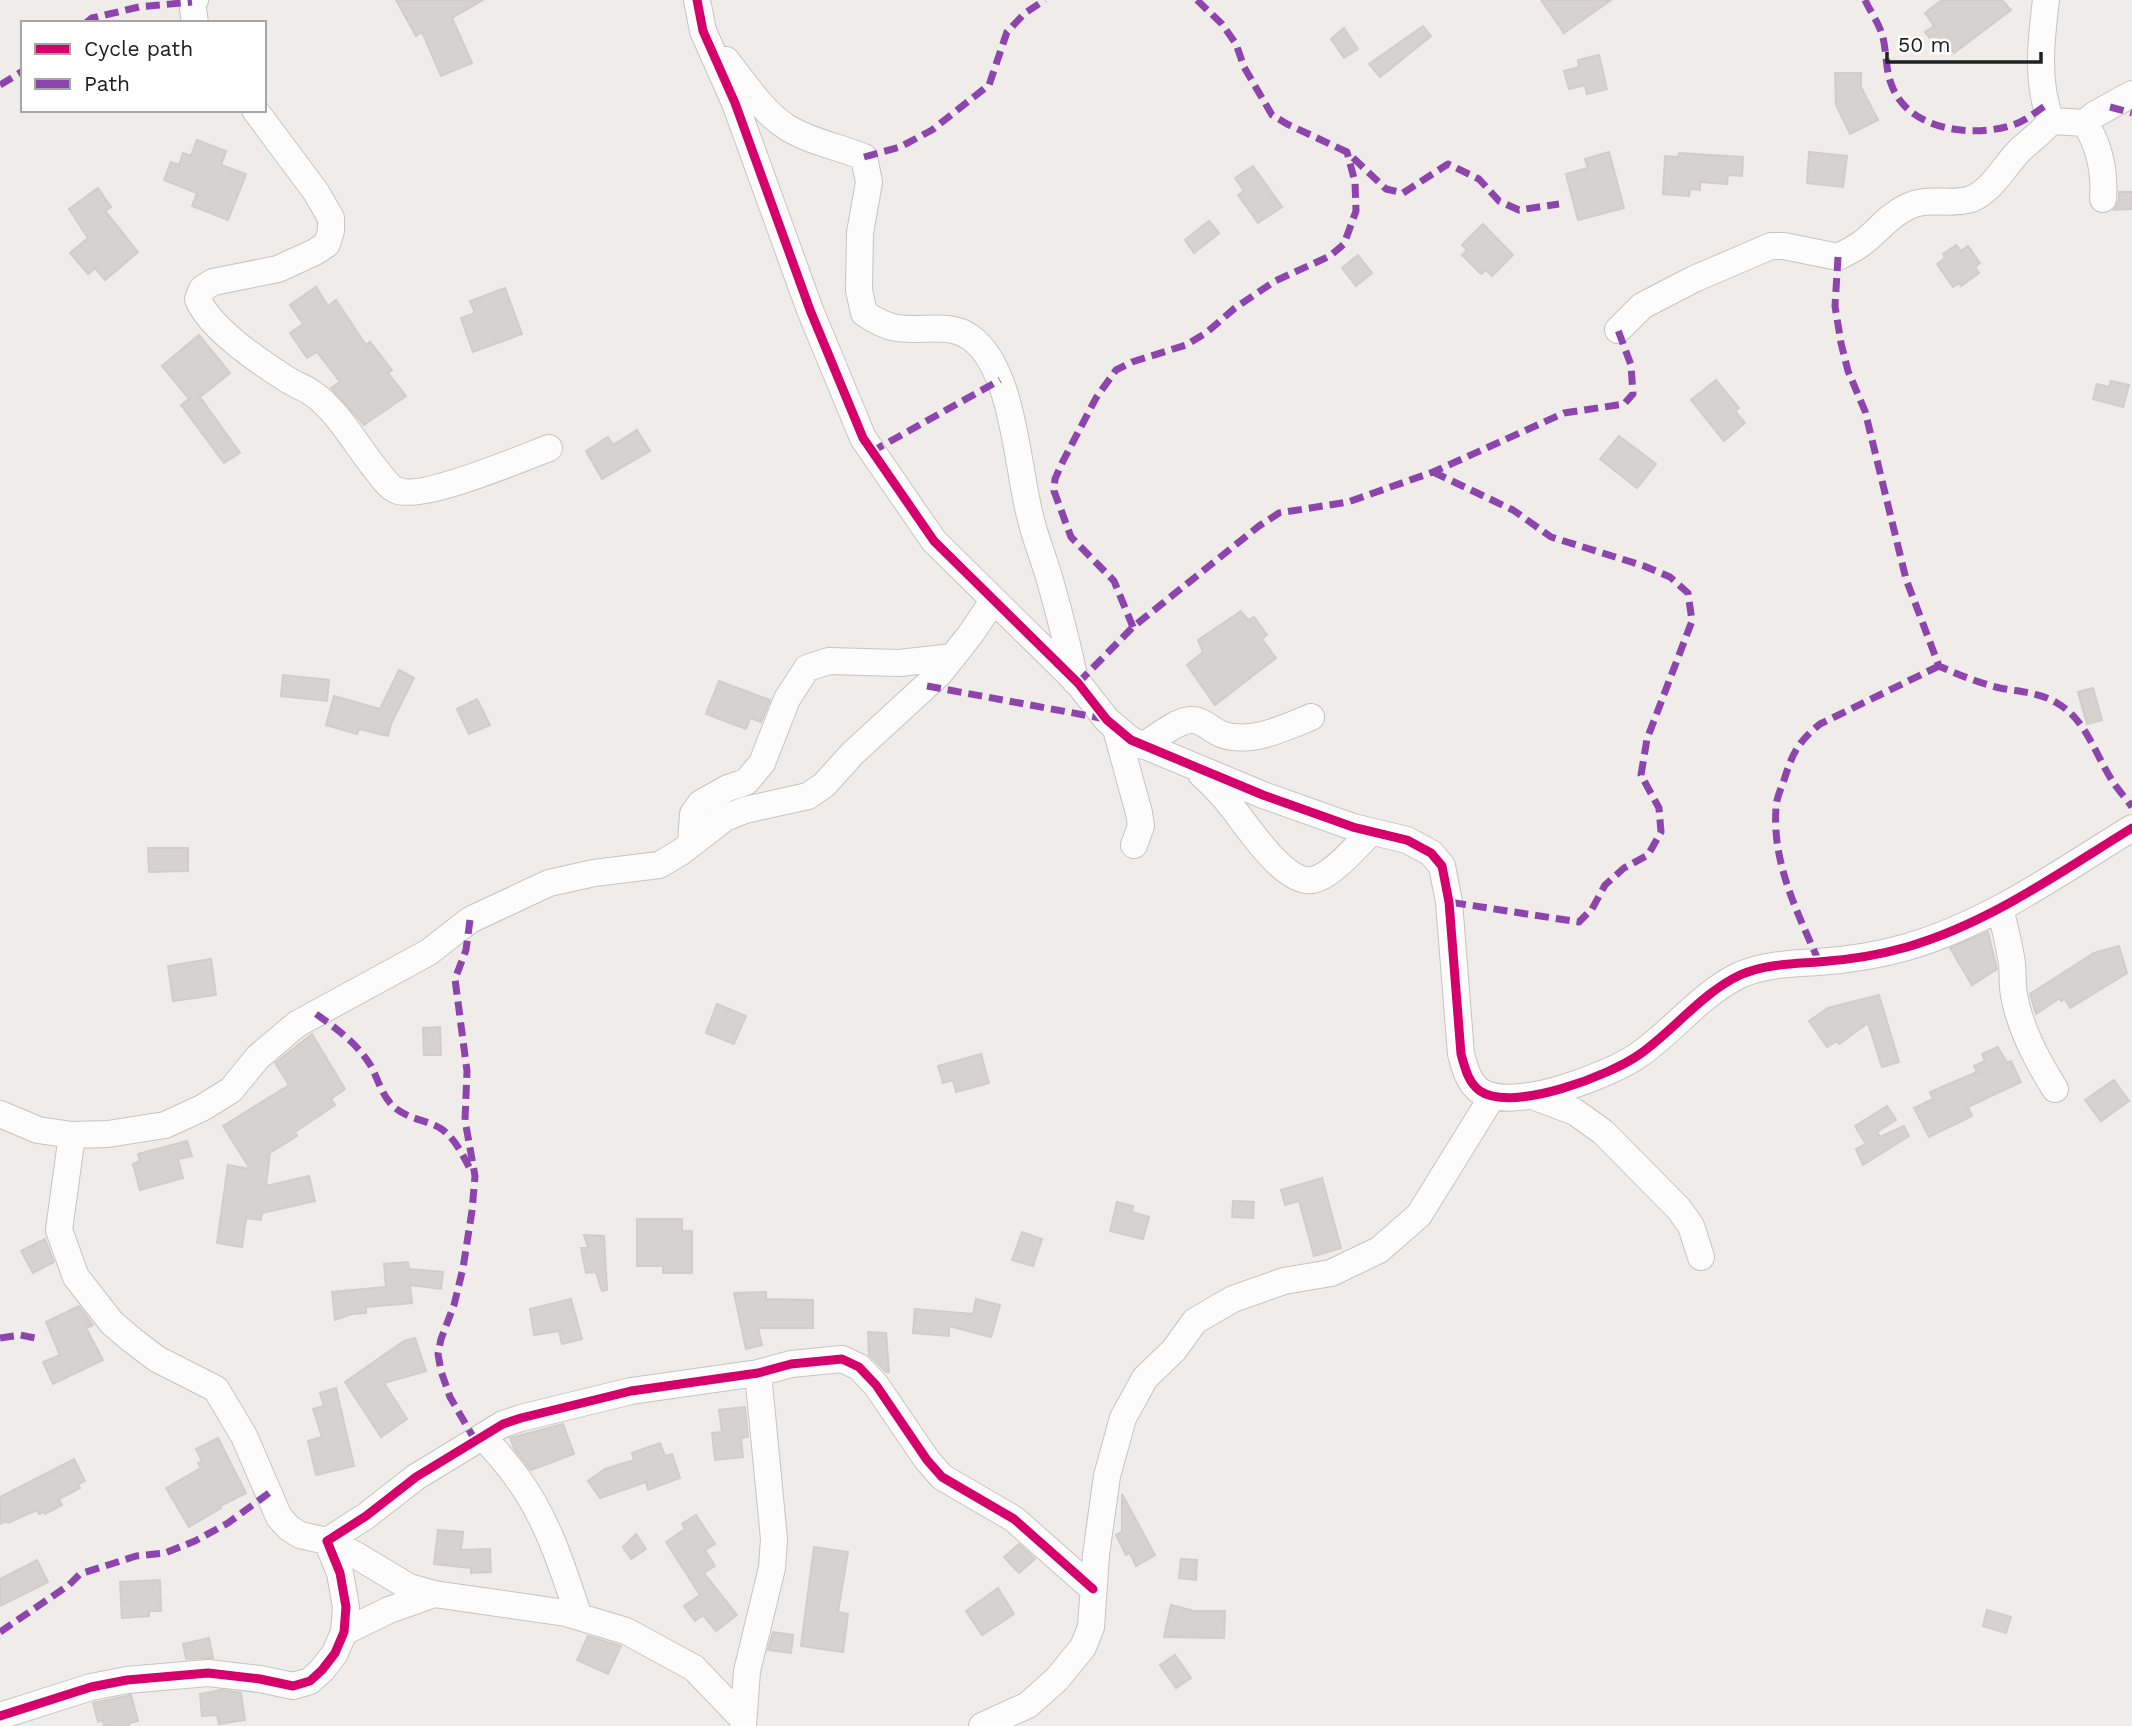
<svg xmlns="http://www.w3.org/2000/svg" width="2132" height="1726" viewBox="0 0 2132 1726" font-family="'Work Sans',sans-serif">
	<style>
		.building { fill: #d5d2d0; stroke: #d2cdca; stroke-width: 2 }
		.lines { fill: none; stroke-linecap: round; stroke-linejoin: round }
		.minor-casing { stroke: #c6c4c3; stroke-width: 28 }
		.minor { stroke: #fdfcfc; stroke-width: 26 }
		.quiet { stroke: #8e44ad; stroke-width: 7; stroke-dasharray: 14 7; stroke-linecap: butt }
		.cycleway-casing { stroke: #fff; stroke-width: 13 }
		.cycleway { stroke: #d6006c; stroke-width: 9 }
	</style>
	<rect width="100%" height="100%" fill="#efece9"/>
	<!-- building -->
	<path class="building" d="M 396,0 L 483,0 L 452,18 L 472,63 L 441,76 L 422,32 L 416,36 Z
		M 1541,0 L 1611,0 L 1564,33 Z
		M 1942,0 L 2002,0 L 2011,10 L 1954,53 L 1950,47 L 1942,54 L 1925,32 L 1934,26 L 1925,13 Z
		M 1423,26 L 1431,36 L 1380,77 L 1369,64 Z
		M 1344,28 L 1358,49 L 1344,58 L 1331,39 Z
		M 1599,55 L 1607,89 L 1587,94 L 1585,85 L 1569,89 L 1564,71 L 1579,67 L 1578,60 Z
		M 1835,73 L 1861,73 L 1861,87 L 1878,120 L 1850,134 L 1836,105 Z
		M 197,140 L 226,151 L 221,165 L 246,174 L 228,220 L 192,206 L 197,193 L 164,180 L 171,162 L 179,165 L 183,153 L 191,156 Z
		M 1609,152 L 1624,208 L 1578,220 L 1566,174 L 1588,168 L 1585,159 Z
		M 1809,152 L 1847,156 L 1843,187 L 1807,183 Z
		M 1679,153 L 1743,157 L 1742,176 L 1728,175 L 1727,184 L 1700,182 L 1700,190 L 1690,189 L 1689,196 L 1663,194 L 1665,156 L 1678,157 Z
		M 1253,166 L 1282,207 L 1258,223 L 1238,195 L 1244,191 L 1235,178 Z
		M 98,188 L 111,207 L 105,211 L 138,252 L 105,280 L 95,268 L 88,274 L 70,253 L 88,238 L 69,209 Z
		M 2119,192 L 2132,192 L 2132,209 L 2114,210 L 2119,200 Z
		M 1209,221 L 1219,233 L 1194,253 L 1185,240 Z
		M 1483,224 L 1513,255 L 1492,276 L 1486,270 L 1481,274 L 1462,255 L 1467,250 L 1462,245 Z
		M 1956,245 L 1961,251 L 1968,246 L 1980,263 L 1975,267 L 1979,273 L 1961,286 L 1959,283 L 1953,287 L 1937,264 L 1945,258 L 1943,254 Z
		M 1358,255 L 1372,273 L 1356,286 L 1342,268 Z
		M 316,287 L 328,306 L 336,300 L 366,345 L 370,342 L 392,370 L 388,373 L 406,396 L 364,425 L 331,388 L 340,382 L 317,352 L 307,358 L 290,333 L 303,324 L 290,305 Z
		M 505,288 L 522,334 L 473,352 L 461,318 L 475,313 L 470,301 Z
		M 199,335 L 230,373 L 200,397 L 240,453 L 224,463 L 181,405 L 189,399 L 162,366 Z
		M 1716,380 L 1739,408 L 1735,411 L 1745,423 L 1724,441 L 1691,400 Z
		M 2111,381 L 2129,385 L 2123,407 L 2093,399 L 2097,384 L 2109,387 Z
		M 637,430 L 650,451 L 602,479 L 586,451 L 608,437 L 613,445 Z
		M 1619,436 L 1656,464 L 1637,488 L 1600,459 Z
		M 1241,611 L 1248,620 L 1254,617 L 1267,635 L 1262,639 L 1276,658 L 1215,705 L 1187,665 L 1203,652 L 1198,640 Z
		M 399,670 L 414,678 L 391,724 L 388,736 L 359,729 L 357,734 L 326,725 L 334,696 L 380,709 Z
		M 283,675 L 329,680 L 327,701 L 281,696 Z
		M 719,681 L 770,700 L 761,722 L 750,718 L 746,729 L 706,714 Z
		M 2093,688 L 2102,720 L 2087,724 L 2078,692 Z
		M 477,699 L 490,725 L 469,734 L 457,709 Z
		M 148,848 L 188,848 L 188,871 L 149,872 Z
		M 1988,932 L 1997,969 L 1972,985 L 1950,948 Z
		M 2119,946 L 2127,973 L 2070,1008 L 2065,999 L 2061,1001 L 2060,998 L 2036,1014 L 2030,994 L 2094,953 Z
		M 211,959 L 216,995 L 173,1001 L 168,966 Z
		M 1879,995 L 1899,1062 L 1882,1067 L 1868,1023 L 1839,1044 L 1837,1041 L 1827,1047 L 1809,1021 L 1828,1008 Z
		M 717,1004 L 746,1016 L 734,1044 L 706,1033 Z
		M 440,1027 L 441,1055 L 424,1055 L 423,1028 Z
		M 312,1034 L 345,1089 L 331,1099 L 335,1105 L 295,1132 L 297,1136 L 270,1153 L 266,1186 L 309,1176 L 315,1201 L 262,1213 L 261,1220 L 246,1218 L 242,1247 L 217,1243 L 228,1165 L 250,1169 L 223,1126 L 289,1085 L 275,1063 Z
		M 1998,1047 L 2007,1063 L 2011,1061 L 2021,1082 L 1968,1107 L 1972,1116 L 1929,1137 L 1914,1108 L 1933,1099 L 1930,1092 L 1977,1072 L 1974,1066 L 1985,1061 L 1982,1054 Z
		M 981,1054 L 989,1083 L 956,1092 L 953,1080 L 943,1083 L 938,1066 Z
		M 2114,1080 L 2129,1101 L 2101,1121 L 2085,1100 Z
		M 1887,1106 L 1896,1120 L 1877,1132 L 1880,1137 L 1904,1126 L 1909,1136 L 1863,1165 L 1856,1149 L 1866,1144 L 1855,1126 Z
		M 187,1141 L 192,1156 L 178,1159 L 183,1178 L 140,1190 L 133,1164 L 140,1161 L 138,1154 Z
		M 1322,1178 L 1341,1248 L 1314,1256 L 1299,1201 L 1285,1205 L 1281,1190 Z
		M 1233,1201 L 1254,1202 L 1253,1218 L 1232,1217 Z
		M 1117,1202 L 1133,1206 L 1132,1212 L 1149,1217 L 1143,1239 L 1110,1231 Z
		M 637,1219 L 682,1219 L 682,1231 L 692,1231 L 692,1273 L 663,1273 L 663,1266 L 637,1266 Z
		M 1022,1232 L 1042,1239 L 1033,1266 L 1012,1260 Z
		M 584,1235 L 604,1236 L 607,1290 L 602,1291 L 596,1272 L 586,1273 L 581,1248 L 588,1248 Z
		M 45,1239 L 54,1262 L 33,1273 L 21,1251 Z
		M 408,1262 L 409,1269 L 443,1272 L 441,1289 L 410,1285 L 412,1303 L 366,1307 L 366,1313 L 352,1314 L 335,1320 L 332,1292 L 386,1287 L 384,1264 Z
		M 766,1292 L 766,1299 L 813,1300 L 813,1328 L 758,1328 L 762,1345 L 746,1349 L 734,1293 Z
		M 571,1299 L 582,1339 L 562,1344 L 559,1331 L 534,1335 L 530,1309 Z
		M 976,1299 L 1000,1305 L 991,1337 L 949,1326 L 949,1336 L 913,1333 L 915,1309 L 973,1314 Z
		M 79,1306 L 93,1325 L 86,1328 L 103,1360 L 53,1384 L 43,1362 L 60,1355 L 46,1322 Z
		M 868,1332 L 886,1333 L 889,1372 L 886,1372 L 869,1355 Z
		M 415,1338 L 426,1371 L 384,1383 L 407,1419 L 381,1437 L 345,1382 L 404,1341 Z
		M 336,1388 L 354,1466 L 316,1475 L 308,1441 L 322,1437 L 313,1409 L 324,1406 L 320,1393 Z
		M 745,1407 L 748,1437 L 741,1438 L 743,1457 L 715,1460 L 712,1433 L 722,1432 L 719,1410 Z
		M 563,1424 L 574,1454 L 531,1470 L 514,1448 L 510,1438 Z
		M 218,1438 L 246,1493 L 220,1506 L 221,1508 L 189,1527 L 166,1488 L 201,1468 L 198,1463 L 202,1461 L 196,1449 Z
		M 660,1443 L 665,1456 L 672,1454 L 680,1478 L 648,1490 L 646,1482 L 600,1498 L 588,1481 L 605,1469 L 634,1460 L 632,1453 Z
		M 74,1459 L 85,1481 L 78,1484 L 80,1488 L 59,1499 L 62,1505 L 45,1514 L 44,1512 L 39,1514 L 37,1510 L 8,1523 L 7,1521 L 0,1524 L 0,1497 Z
		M 1122,1494 L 1155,1555 L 1136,1566 L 1130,1553 L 1126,1555 L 1116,1535 L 1122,1532 Z
		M 696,1515 L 715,1544 L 705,1550 L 715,1566 L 704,1573 L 737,1615 L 716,1631 L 703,1615 L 695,1621 L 684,1606 L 700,1595 L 666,1542 L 685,1529 L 682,1524 Z
		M 438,1530 L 463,1532 L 461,1550 L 490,1549 L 491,1572 L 471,1573 L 471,1568 L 434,1564 Z
		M 636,1534 L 646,1549 L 631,1559 L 623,1547 Z
		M 1019,1544 L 1035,1559 L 1019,1573 L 1004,1557 Z
		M 814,1547 L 848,1552 L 838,1612 L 848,1614 L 843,1652 L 801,1646 Z
		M 1181,1559 L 1197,1560 L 1196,1580 L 1179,1578 Z
		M 37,1560 L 48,1582 L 0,1606 L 0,1579 Z
		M 160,1580 L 161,1611 L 149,1611 L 149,1616 L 122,1618 L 120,1582 Z
		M 998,1588 L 1014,1614 L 982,1635 L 966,1611 Z
		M 1171,1605 L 1194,1611 L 1225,1611 L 1224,1638 L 1164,1637 Z
		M 1987,1610 L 2011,1617 L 2006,1633 L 1983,1626 Z
		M 773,1632 L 793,1635 L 791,1653 L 768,1650 Z
		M 588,1636 L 621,1646 L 608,1674 L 577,1660 Z
		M 209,1638 L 213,1658 L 186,1659 L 183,1644 Z
		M 1175,1655 L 1191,1678 L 1176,1688 L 1160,1665 Z
		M 221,1690 L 241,1693 L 245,1720 L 219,1724 L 217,1715 L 202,1716 L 200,1694 Z
		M 131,1695 L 138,1721 L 129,1723 L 129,1726 L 104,1726 L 103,1720 L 98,1722 L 93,1703 Z"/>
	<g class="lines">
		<defs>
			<path id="minor" d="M 195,0 L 192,2 L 195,23
				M 697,0 L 703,31 L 735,103 L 810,310 L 863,438 L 934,541 L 1078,683 L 1107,720 L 1131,740 L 1263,795 L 1353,827 L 1407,840 L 1431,853 L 1442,866 L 1449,902 L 1461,1054 C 1465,1068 1468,1082 1480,1091 C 1513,1113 1611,1075 1640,1054 C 1674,1030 1702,993 1740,975 C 1765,964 1792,964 1818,962 C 1848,960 1879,955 1907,947 C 1990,923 2060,872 2132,828
				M 2046,0 C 2041,40 2036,83 2051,121 L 2085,123 L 2094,115 L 2132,94
				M 726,60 C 745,83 762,112 788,128 C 811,142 839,147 864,157 L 869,182 L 860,233 L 859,290 L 864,313 C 874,320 885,326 897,328 C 922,332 948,322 970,337 C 1014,368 1017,467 1030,516 C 1035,537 1043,557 1049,577 C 1059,612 1068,646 1075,681
				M 255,110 L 316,192 L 331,218 L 331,231 L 327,244 L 315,252 L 278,269 L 213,282 L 202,289 L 198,299 C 209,328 261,363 288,380 C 296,385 305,388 312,393 C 337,410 355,443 374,467 C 380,474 387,486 396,490 C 420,502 522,458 549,448
				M 2085,123 C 2099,145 2105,172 2103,199
				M 1618,330 L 1642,306 L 1694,279 L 1771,246 L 1784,246 L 1838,257 C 1846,253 1854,249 1861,244 C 1878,231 1888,216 1907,207 C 1928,196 1950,206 1971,199 C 1992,191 2005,165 2020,150 C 2031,140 2042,132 2051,121
				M 1116,729 L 1139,813 L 1141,826 L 1134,845
				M 1143,746 C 1156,738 1175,721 1191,720 C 1202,719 1211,730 1221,734 C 1249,745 1285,728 1311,717
				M 1201,774 C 1212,784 1222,794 1231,806 C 1247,825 1284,885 1313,880 C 1332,876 1357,846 1371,832
				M 691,843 L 693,814 L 701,803 L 728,788 L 746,782 L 762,763 L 787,699 L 807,668 L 829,661 L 899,663 L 953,657
				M 2000,910 C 2005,927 2009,945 2012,963 C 2013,973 2012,985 2014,995 C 2020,1029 2037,1060 2055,1089
				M 1535,1097 L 1575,1112 L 1603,1132 L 1679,1209 L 1691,1226 L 1701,1257
				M 0,1114 L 38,1130 L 72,1135 L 108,1134 L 165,1125 L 202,1108 L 231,1090 L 258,1057 L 297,1024 L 429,952 L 470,920 L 549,883 L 594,873 L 659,865 L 681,852 L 725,818 L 745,810 L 808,796 L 824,785 L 853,753 L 939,674 L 970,635 L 993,601
				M 72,1135 L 59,1230 L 76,1277 L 112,1323 L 132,1340 L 157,1359 L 216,1389 L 244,1436 L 279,1517 L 289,1528 L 300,1535 L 327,1541 L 354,1554 L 409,1587 L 434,1594 L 566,1613 L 626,1631 L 694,1668 L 742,1718
				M 484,1437 C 495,1451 508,1464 518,1479 C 548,1520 563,1569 579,1617
				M 344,1632 L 389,1610 L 434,1594
				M 0,1716 L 91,1687 L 127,1680 L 208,1673 L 260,1679 L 293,1686 L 310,1681 L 322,1670 L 335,1653 L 344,1632 L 346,1607 L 340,1573 L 327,1541 L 366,1516 L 416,1477 L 503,1424 L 521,1418 L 631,1391 L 758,1373 L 791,1364 L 842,1359 L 859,1367 L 876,1385 L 927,1460 L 942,1477 L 1014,1519 L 1093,1589
				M 743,1726 L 747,1671 L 772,1568 L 774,1539 L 758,1373
				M 982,1726 L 1028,1705 L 1057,1679 L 1083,1647 L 1091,1627 L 1096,1555 L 1107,1476 L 1123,1418 L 1145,1378 L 1174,1350 L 1195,1321 L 1233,1299 L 1284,1281 L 1331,1273 L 1379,1250 L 1419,1215 L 1492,1097"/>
		</defs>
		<!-- minor casing -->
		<use href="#minor" class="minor-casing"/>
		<!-- minor -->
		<use href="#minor" class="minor"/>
		<!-- quiet -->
		<path class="quiet" d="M 1197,0 L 1222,24 L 1236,44 L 1244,67 L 1272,115 L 1287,124 L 1347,152 L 1386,189 L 1403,193 L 1448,164 L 1479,179 L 1499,201 L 1519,210 L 1559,204
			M 1865,0 C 1870,11 1878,22 1882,34 C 1887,50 1885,70 1892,86 C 1909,132 1978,139 2018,123 C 2028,119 2037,111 2045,106
			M 86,23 L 92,18 L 139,7 L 192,2
			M 0,85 L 23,71
			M 2110,107 L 2132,113
			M 864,157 L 900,147 L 932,130 L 989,85 L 1007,32 L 1025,13 L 1045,0
			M 1838,257 L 1835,306 L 1841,343 L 1848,371 L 1865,411 L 1906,579 L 1939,666 C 1959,675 1979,683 2000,688 C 2020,692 2039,692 2057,703 C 2085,719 2094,751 2110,777 C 2116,788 2125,797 2132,807
			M 871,452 L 1000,380
			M 1433,472 L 1513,510 L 1551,537 L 1644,566 L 1670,577 L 1688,593 L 1692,621 L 1647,739 L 1641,775 L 1659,808 L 1661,832 L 1648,855 L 1624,868 L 1605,885 L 1592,909 L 1579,922 L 1449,902
			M 1133,627 L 1114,581 L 1071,537 L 1054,491 L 1055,479 L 1062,463 L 1096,398 L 1116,370 L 1132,362 L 1186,345 L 1206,333 L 1235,308 L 1275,281 L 1330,256 L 1344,244 L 1356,211 L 1355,182 L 1347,152
			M 1078,683 L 1133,627 L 1259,526 L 1279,513 L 1348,502 L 1433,472 L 1564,413 L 1624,404 L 1633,394 L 1631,365 L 1618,330
			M 927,686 L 1106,719
			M 470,920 L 466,950 L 455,979 L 467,1071 L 465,1120 L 475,1176 L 472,1211 L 463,1268 L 454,1305 L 441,1339 L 438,1354 L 441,1371 L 450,1397 L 476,1442
			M 1819,962 C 1798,913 1772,864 1776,808 C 1776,798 1782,787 1785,777 C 1793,752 1799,741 1820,724 L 1939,666
			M 316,1014 C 337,1029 357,1043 371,1066 C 378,1079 381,1093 391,1104 C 405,1119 424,1119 440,1128 C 453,1136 462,1153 469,1167
			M 0,1338 L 20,1335 L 40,1339
			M 0,1632 L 69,1585 L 80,1574 L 136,1556 L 165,1553 L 195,1541 L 228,1523 L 269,1493"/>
		<defs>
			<path id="cycleway" d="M 697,0 L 703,31 L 735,103 L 810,310 L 863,438 L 934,541 L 1078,683 L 1107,720 L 1131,740 L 1263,795 L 1353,827 L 1407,840 L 1431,853 L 1442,866 L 1449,902 L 1461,1054 C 1465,1068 1468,1082 1480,1091 C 1513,1113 1611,1075 1640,1054 C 1674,1030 1702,993 1740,975 C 1765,964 1792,964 1818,962 C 1848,960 1879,955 1907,947 C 1990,923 2060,872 2132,828
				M 0,1716 L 91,1687 L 127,1680 L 208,1673 L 260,1679 L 293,1686 L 310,1681 L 322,1670 L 335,1653 L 344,1632 L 346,1607 L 340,1573 L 327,1541 L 366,1516 L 416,1477 L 503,1424 L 521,1418 L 631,1391 L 758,1373 L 791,1364 L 842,1359 L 859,1367 L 876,1385 L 927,1460 L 942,1477 L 1014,1519 L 1093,1589"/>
		</defs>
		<!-- cycleway casing -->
		<use href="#cycleway" class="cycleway-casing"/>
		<!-- cycleway -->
		<use href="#cycleway" class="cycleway"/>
	</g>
	<!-- legend -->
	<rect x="21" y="21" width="245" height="91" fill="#ffffff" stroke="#a6a6a6" stroke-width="2"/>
	<rect x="35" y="44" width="35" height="10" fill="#d6006c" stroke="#a6a6a6" stroke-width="2"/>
	<text x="84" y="56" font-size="21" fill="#202020">Cycle path</text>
	<rect x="35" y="79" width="35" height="10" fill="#8e44ad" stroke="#a6a6a6" stroke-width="2"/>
	<text x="84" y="91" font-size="21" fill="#202020">Path</text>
	<!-- scale -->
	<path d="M1887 52v10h154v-10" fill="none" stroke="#202020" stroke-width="3.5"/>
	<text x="1898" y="52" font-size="21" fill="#202020" stroke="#ffffff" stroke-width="5" paint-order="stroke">50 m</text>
</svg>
